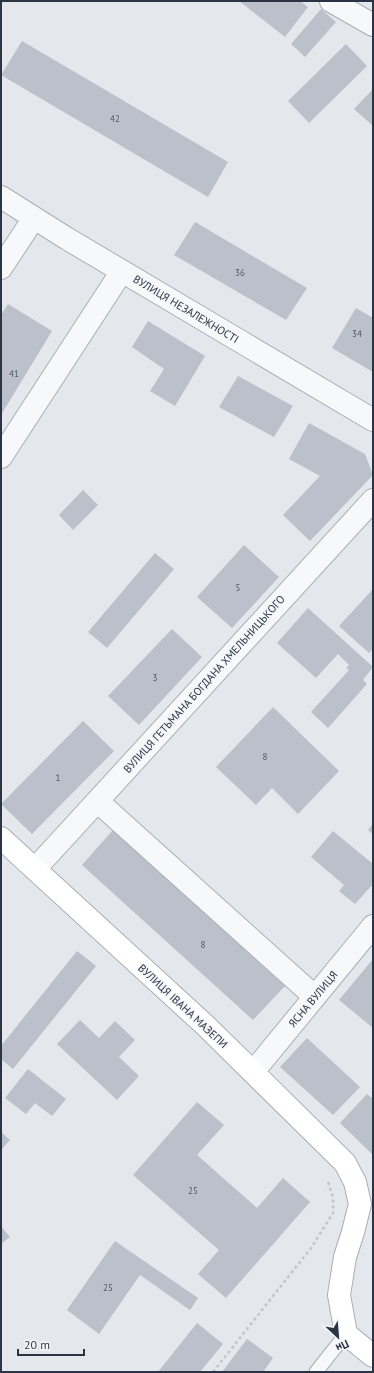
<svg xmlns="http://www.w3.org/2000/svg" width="374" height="1373" viewBox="0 0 374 1373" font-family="'PT Sans',sans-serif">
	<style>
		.building { fill: #bbc0ca }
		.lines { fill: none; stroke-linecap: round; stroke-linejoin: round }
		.service-casing { stroke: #a9aeb7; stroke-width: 15 }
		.minor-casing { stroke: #a9aeb7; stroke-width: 24 }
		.secondary-casing { stroke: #a9aeb7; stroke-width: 24 }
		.path { stroke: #c2c5cb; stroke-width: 2.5; stroke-dasharray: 3 3; stroke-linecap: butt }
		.service { stroke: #f7f8fa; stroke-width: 13 }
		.minor { stroke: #f7f8fa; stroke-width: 22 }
		.secondary { stroke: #fff; stroke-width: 22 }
		.labels { text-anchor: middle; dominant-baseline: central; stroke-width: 3; stroke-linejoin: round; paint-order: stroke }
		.number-label { font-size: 9px; fill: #4f5766 }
		.street-label { font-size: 11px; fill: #2b3445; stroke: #f4f6f9 }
	</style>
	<rect width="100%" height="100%" fill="#e4e7ec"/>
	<!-- building -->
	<path class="building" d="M 239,1 L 300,1 L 308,7 L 285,37 Z
		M 321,9 L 336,22 L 305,57 L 291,44 Z
		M 22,41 L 228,162 L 208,197 L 1,75 Z
		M 346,44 L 367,66 L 309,123 L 288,101 Z
		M 373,89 L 373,126 L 354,109 Z
		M 195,222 L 307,288 L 286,320 L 174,255 Z
		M 8,304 L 52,331 L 1,415 L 1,315 Z
		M 356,308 L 373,318 L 373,372 L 332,348 Z
		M 148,321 L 205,356 L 175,406 L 150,391 L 164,369 L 132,347 Z
		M 238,376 L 293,406 L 274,437 L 219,407 Z
		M 309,423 L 365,454 L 373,475 L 310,541 L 283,515 L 320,476 L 289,459 Z
		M 83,490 L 98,505 L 73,530 L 59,515 Z
		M 244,545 L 279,577 L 232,628 L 197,597 Z
		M 155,553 L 174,569 L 107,648 L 88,632 Z
		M 373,589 L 373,649 L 369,653 L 339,626 Z
		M 308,608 L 373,667 L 363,680 L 367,684 L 328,728 L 311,712 L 349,670 L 346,668 L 349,665 L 338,654 L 316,678 L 277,643 Z
		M 172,629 L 202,657 L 139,725 L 108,696 Z
		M 273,707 L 339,771 L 298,814 L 272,788 L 256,805 L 216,767 Z
		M 83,721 L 114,751 L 32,834 L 1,804 Z
		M 373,824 L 373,834 L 368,830 Z
		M 113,830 L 285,986 L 253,1020 L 82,865 Z
		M 333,831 L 373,864 L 373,884 L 355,904 L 339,891 L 344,885 L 311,857 Z
		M 77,951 L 96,966 L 13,1069 L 1,1059 L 1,1046 Z
		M 373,959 L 373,1028 L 339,1000 Z
		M 80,1020 L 99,1038 L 115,1021 L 135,1040 L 119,1057 L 139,1076 L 117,1100 L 57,1044 Z
		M 307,1038 L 360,1087 L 333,1115 L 280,1067 Z
		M 28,1069 L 66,1099 L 52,1116 L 35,1103 L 26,1114 L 5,1098 Z
		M 367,1094 L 373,1099 L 373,1155 L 340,1123 Z
		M 197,1102 L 224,1125 L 197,1155 L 257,1208 L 283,1178 L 310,1202 L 226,1298 L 198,1274 L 219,1250 L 133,1175 Z
		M 1,1132 L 10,1140 L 1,1150 Z
		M 1,1226 L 10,1237 L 1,1244 Z
		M 115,1241 L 198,1298 L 190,1310 L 140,1275 L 99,1334 L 67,1310 Z
		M 197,1323 L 223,1344 L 200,1372 L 158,1372 Z
		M 247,1339 L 273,1358 L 263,1372 L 222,1372 Z"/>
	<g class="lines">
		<defs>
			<path id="service" d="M 316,1372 L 346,1334"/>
			<path id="minor" d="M 331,1 L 373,25
				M 1,197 L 66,238 L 373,420
				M 1,268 L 34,218
				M 1,457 L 122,271
				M 105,808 L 315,997
				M 35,869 L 373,500
				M 253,1072 L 373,926"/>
			<path id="secondary" d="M 1,838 L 206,1026 L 345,1163 L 355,1182 L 360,1204 L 353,1232 L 345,1257 L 339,1295 L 346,1334 L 373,1356"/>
		</defs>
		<!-- service casing -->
		<use href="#service" class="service-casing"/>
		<!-- minor casing -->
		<use href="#minor" class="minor-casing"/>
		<!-- secondary casing -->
		<use href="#secondary" class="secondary-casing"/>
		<!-- path -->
		<path class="path" d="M 213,1372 L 311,1248 L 333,1213 L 333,1197 L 328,1182"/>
		<!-- service -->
		<use href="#service" class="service"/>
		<!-- minor -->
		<use href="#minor" class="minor"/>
		<!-- secondary -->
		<use href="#secondary" class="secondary"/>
	</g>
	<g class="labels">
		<!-- number labels -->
		<g class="number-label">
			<text x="115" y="118">42</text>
			<text x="240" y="272">36</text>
			<text x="357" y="333">34</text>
			<text x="14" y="373">41</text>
			<text x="238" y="587">5</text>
			<text x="155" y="677">3</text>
			<text x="265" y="756">8</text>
			<text x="58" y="777">1</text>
			<text x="203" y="944">8</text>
			<text x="193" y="1190">25</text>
			<text x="108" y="1287">25</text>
		</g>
		<!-- street labels -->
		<g class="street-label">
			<text transform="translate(186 309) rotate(31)">ВУЛИЦЯ НЕЗАЛЕЖНОСТІ</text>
			<text transform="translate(204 684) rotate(-48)">ВУЛИЦЯ ГЕТЬМАНА БОГДАНА ХМЕЛЬНИЦЬКОГО</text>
			<text transform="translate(313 999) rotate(-50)">ЯСНА ВУЛИЦЯ</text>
			<text transform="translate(183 1006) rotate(43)">ВУЛИЦЯ ІВАНА МАЗЕПИ</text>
		</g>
	</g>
	<!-- border -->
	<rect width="374" height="1373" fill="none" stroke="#2b3445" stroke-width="4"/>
	<!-- north arrow -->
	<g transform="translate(338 1337) rotate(154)" stroke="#f4f6f9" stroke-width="3" paint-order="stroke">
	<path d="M0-3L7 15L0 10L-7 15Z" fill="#2b3445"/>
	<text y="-6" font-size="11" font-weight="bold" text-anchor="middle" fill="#2b3445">Пн</text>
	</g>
	<!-- scale -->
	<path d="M18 1349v6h66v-6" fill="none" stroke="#2b3445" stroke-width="2"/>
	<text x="24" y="1349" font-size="12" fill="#2b3445" stroke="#f4f6f9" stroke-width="3" paint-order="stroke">20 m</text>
</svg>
